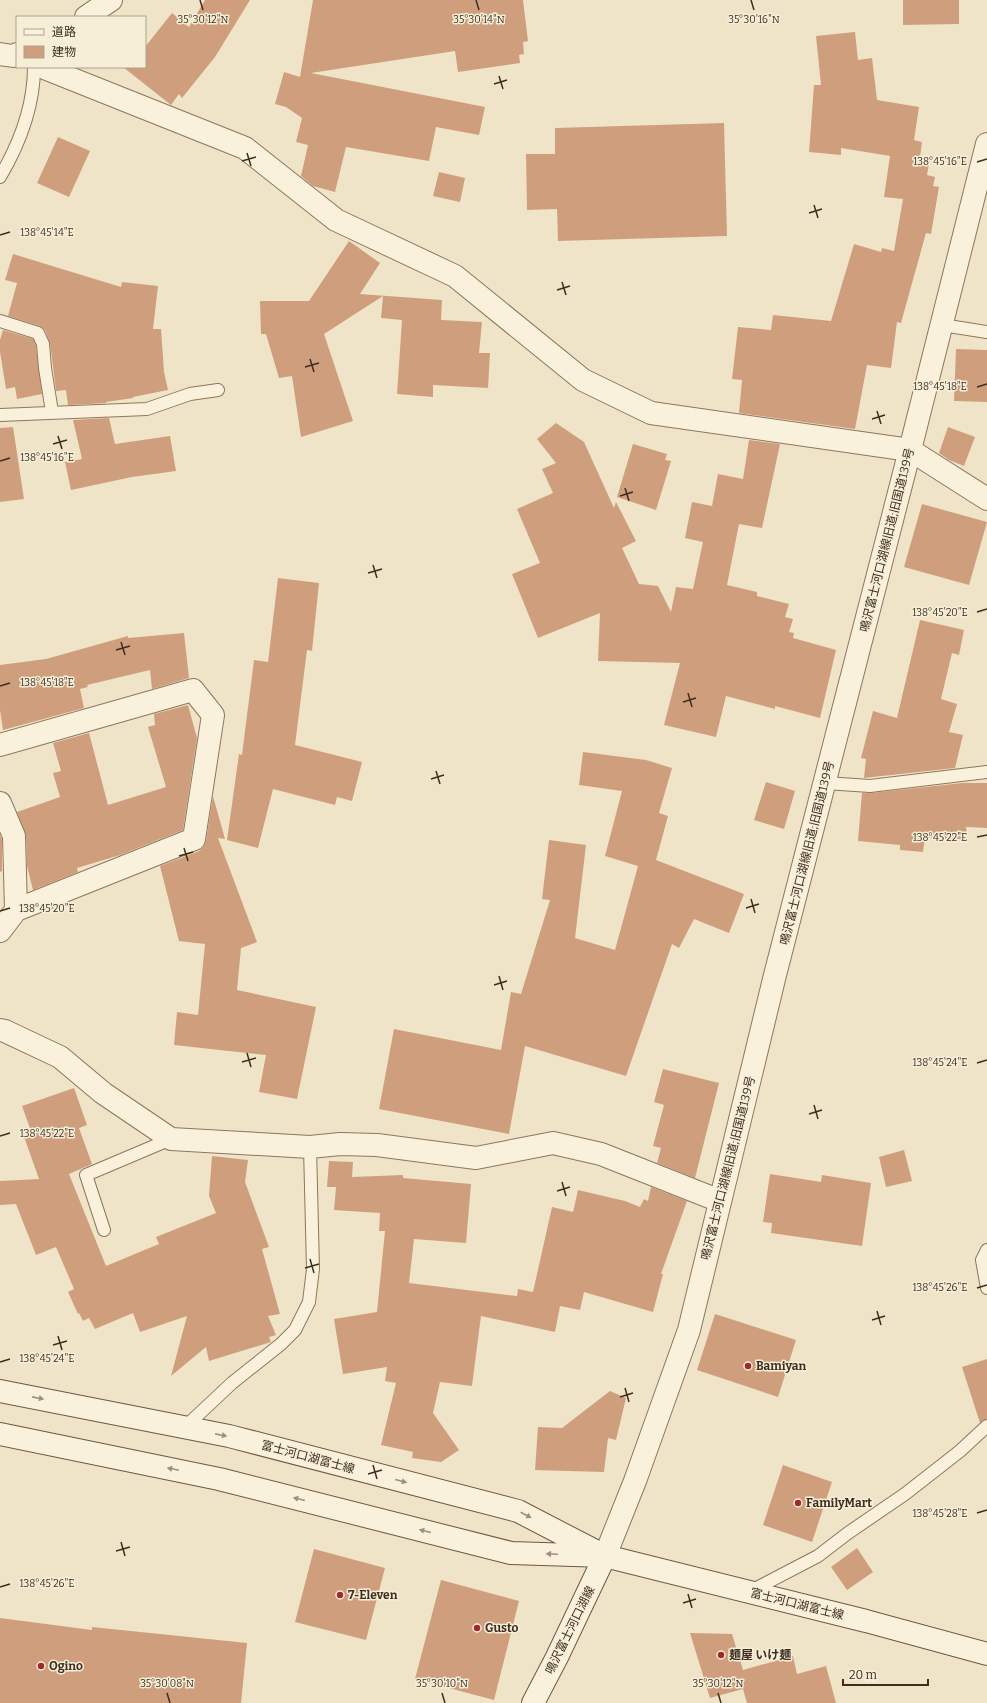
<svg xmlns="http://www.w3.org/2000/svg" width="987" height="1703" viewBox="0 0 987 1703" font-family="Bitter,'Noto Sans JP',serif">
	<style>
		.building { fill: #cf9f7d }
		.lines { fill: none; stroke-linecap: round; stroke-linejoin: round }
		.service-casing { stroke: #8d765c; stroke-width: 14 }
		.minor-casing { stroke: #8d765c; stroke-width: 24 }
		.tertiary-casing { stroke: #8d765c; stroke-width: 24 }
		.secondary-casing { stroke: #6f573f; stroke-width: 24 }
		.service { stroke: #faf1dc; stroke-width: 12 }
		.minor { stroke: #faf1dc; stroke-width: 22 }
		.tertiary { stroke: #faf1dc; stroke-width: 22 }
		.secondary { stroke: #faf1dc; stroke-width: 22 }
		.oneway { fill: #9c907e }
		.ticks { fill: none; stroke: #3d2e20; stroke-width: 1.5 }
		.poi-dot { fill: #9e2a2b; stroke: #f7eed8; stroke-width: 1.5 }
		.labels { text-anchor: middle; dominant-baseline: central; stroke-width: 3; stroke-linejoin: round; paint-order: stroke }
		.street-label { font-size: 12px; fill: #3d2e20; stroke: #f7eed8 }
		.poi-label { font-size: 12px; font-weight: bold; fill: #3d2e20; stroke: #f7eed8; text-anchor: start }
		.ticks-label { font-size: 10px; text-anchor: middle; fill: #3d2e20; stroke: #f7eed8; stroke-width: 3; stroke-linejoin: round; paint-order: stroke }
	</style>
	<rect width="100%" height="100%" fill="#f0e4c8"/>
	<!-- building -->
	<path class="building" d="M 205,0 L 250,0 L 215,57 L 182,98 L 179,94 L 171,105 L 123,67 L 145,67 L 145,47 L 172,13 L 189,27 Z
		M 313,0 L 523,0 L 528,41 L 523,42 L 524,54 L 519,55 L 520,63 L 458,72 L 455,51 L 311,73 L 485,107 L 479,135 L 436,127 L 429,161 L 346,147 L 335,192 L 313,186 L 301,176 L 308,145 L 296,142 L 302,118 L 286,107 L 275,104 L 284,72 L 300,77 Z
		M 903,0 L 959,0 L 959,24 L 903,25 Z
		M 855,32 L 858,60 L 872,58 L 877,100 L 919,107 L 914,140 L 922,142 L 920,157 L 930,158 L 927,175 L 935,177 L 933,186 L 939,187 L 931,234 L 926,233 L 901,323 L 897,322 L 891,368 L 867,365 L 855,429 L 739,413 L 742,380 L 732,379 L 738,327 L 771,330 L 773,315 L 831,321 L 854,244 L 881,252 L 882,248 L 894,251 L 903,199 L 884,197 L 890,156 L 841,148 L 841,155 L 809,152 L 814,85 L 821,85 L 816,36 Z
		M 724,123 L 727,236 L 558,241 L 557,209 L 527,210 L 526,154 L 555,154 L 555,128 Z
		M 58,137 L 90,151 L 69,197 L 37,183 Z
		M 439,172 L 465,178 L 460,202 L 433,196 Z
		M 349,241 L 380,263 L 360,294 L 442,300 L 441,320 L 482,322 L 479,353 L 490,353 L 488,388 L 433,385 L 433,397 L 397,394 L 402,320 L 381,318 L 383,296 L 324,334 L 353,421 L 301,437 L 292,376 L 279,378 L 266,334 L 261,334 L 260,301 L 309,301 Z
		M 13,254 L 121,287 L 122,282 L 158,286 L 153,329 L 161,329 L 164,372 L 168,390 L 133,397 L 133,398 L 106,402 L 106,403 L 68,405 L 66,390 L 56,391 L 50,343 L 45,330 L 40,326 L 8,316 L 17,283 L 5,280 Z
		M 3,330 L 33,339 L 36,346 L 42,394 L 17,399 L 15,387 L 6,389 L 0,352 L 0,340 Z
		M 956,349 L 987,350 L 987,402 L 954,401 Z
		M 109,418 L 115,444 L 170,436 L 176,471 L 132,477 L 71,490 L 65,462 L 82,459 L 73,420 Z
		M 556,423 L 584,442 L 614,508 L 616,502 L 636,541 L 622,548 L 639,584 L 658,586 L 671,612 L 676,587 L 693,589 L 703,542 L 685,538 L 692,502 L 712,506 L 718,474 L 743,479 L 749,440 L 780,444 L 762,528 L 739,524 L 727,585 L 757,592 L 757,596 L 789,604 L 785,617 L 793,619 L 789,632 L 794,633 L 793,638 L 836,650 L 820,718 L 775,706 L 775,709 L 726,696 L 716,737 L 664,725 L 680,663 L 598,661 L 600,613 L 538,638 L 512,574 L 540,563 L 517,509 L 553,493 L 542,469 L 556,463 L 537,439 Z
		M 13,427 L 24,499 L 0,502 L 0,428 Z
		M 948,427 L 975,437 L 964,466 L 949,460 L 939,453 Z
		M 633,444 L 667,454 L 665,460 L 671,461 L 656,510 L 617,497 Z
		M 922,504 L 987,522 L 969,585 L 904,567 Z
		M 278,578 L 319,583 L 312,651 L 307,650 L 295,745 L 362,762 L 352,801 L 337,797 L 335,805 L 273,789 L 258,848 L 227,840 L 239,754 L 242,755 L 254,660 L 268,662 Z
		M 920,620 L 964,630 L 959,655 L 952,653 L 941,699 L 957,704 L 949,732 L 963,735 L 955,768 L 864,778 L 866,759 L 861,758 L 873,711 L 897,718 Z
		M 184,633 L 189,678 L 152,689 L 150,670 L 87,685 L 88,687 L 80,689 L 84,708 L 3,730 L 0,710 L 0,665 L 46,659 L 128,636 L 128,638 Z
		M 188,705 L 197,738 L 183,830 L 120,855 L 77,868 L 78,872 L 33,890 L 27,866 L 26,835 L 17,812 L 60,797 L 53,773 L 61,771 L 53,743 L 89,733 L 108,805 L 166,787 L 148,727 L 155,725 L 154,714 Z
		M 583,752 L 646,760 L 672,768 L 659,813 L 668,816 L 656,860 L 744,894 L 729,933 L 694,919 L 679,948 L 672,944 L 626,1076 L 525,1046 L 509,1134 L 379,1109 L 394,1029 L 501,1050 L 511,992 L 521,994 L 550,900 L 542,899 L 549,840 L 586,845 L 575,938 L 615,950 L 638,866 L 605,856 L 622,791 L 579,785 Z
		M 766,782 L 795,791 L 784,829 L 754,820 Z
		M 962,783 L 987,783 L 987,828 L 966,827 L 967,839 L 944,839 L 925,837 L 923,852 L 900,850 L 900,845 L 858,841 L 862,793 L 871,793 Z
		M 213,796 L 225,839 L 218,838 L 257,942 L 241,948 L 237,990 L 316,1007 L 297,1099 L 259,1092 L 266,1055 L 174,1045 L 177,1012 L 198,1015 L 205,944 L 179,941 L 160,866 L 199,851 L 204,846 L 206,841 Z
		M 0,835 L 2,839 L 2,871 L 0,872 Z
		M 663,1069 L 719,1083 L 695,1178 L 657,1163 L 661,1148 L 653,1146 L 664,1105 L 654,1102 Z
		M 74,1088 L 87,1125 L 79,1128 L 92,1164 L 69,1174 L 106,1266 L 159,1244 L 156,1237 L 216,1213 L 209,1196 L 212,1156 L 248,1160 L 245,1182 L 269,1247 L 262,1249 L 280,1314 L 268,1316 L 276,1335 L 269,1337 L 271,1342 L 209,1361 L 206,1347 L 171,1376 L 187,1316 L 140,1332 L 133,1313 L 95,1329 L 89,1318 L 83,1321 L 79,1313 L 78,1314 L 68,1292 L 74,1289 L 56,1247 L 36,1255 L 16,1204 L 0,1205 L 0,1181 L 39,1179 L 23,1134 L 31,1131 L 22,1106 Z
		M 904,1150 L 912,1181 L 886,1187 L 879,1157 Z
		M 329,1161 L 353,1162 L 352,1177 L 403,1175 L 403,1178 L 471,1184 L 466,1243 L 414,1239 L 409,1283 L 517,1296 L 518,1289 L 533,1292 L 552,1207 L 573,1212 L 578,1190 L 625,1201 L 640,1207 L 644,1199 L 648,1201 L 651,1187 L 687,1201 L 661,1274 L 663,1274 L 653,1312 L 584,1292 L 580,1310 L 560,1306 L 555,1332 L 481,1316 L 472,1386 L 440,1382 L 433,1413 L 459,1450 L 441,1462 L 412,1458 L 413,1452 L 381,1445 L 396,1383 L 385,1381 L 387,1367 L 343,1374 L 334,1319 L 377,1312 L 385,1231 L 379,1231 L 380,1213 L 334,1210 L 336,1187 L 327,1187 Z
		M 770,1174 L 821,1182 L 822,1175 L 871,1183 L 862,1246 L 771,1233 L 772,1223 L 763,1222 Z
		M 715,1314 L 796,1340 L 778,1397 L 697,1370 Z
		M 987,1359 L 987,1419 L 980,1423 L 962,1367 Z
		M 610,1391 L 626,1398 L 616,1440 L 608,1438 L 604,1472 L 535,1470 L 538,1427 L 562,1428 Z
		M 783,1465 L 832,1482 L 812,1542 L 763,1525 Z
		M 857,1548 L 873,1572 L 847,1590 L 831,1567 Z
		M 314,1549 L 385,1568 L 366,1640 L 295,1622 Z
		M 441,1580 L 519,1601 L 494,1700 L 415,1679 Z
		M 0,1618 L 92,1630 L 92,1627 L 247,1643 L 241,1703 L 0,1703 Z
		M 690,1633 L 732,1634 L 743,1670 L 793,1656 L 797,1674 L 826,1666 L 836,1703 L 747,1703 L 743,1689 L 710,1698 Z"/>
	<g class="lines">
		<defs>
			<path id="service" d="M 0,177 C 20,143 34,107 34,67
				M 0,321 L 38,333 L 43,344 L 45,368 L 52,412
				M 942,325 L 987,332
				M 0,415 L 147,409 L 190,394 L 218,390
				M 825,783 L 870,786 L 987,772
				M 104,1230 L 86,1175 L 171,1139
				M 987,1250 L 982,1260 L 987,1288
				M 184,1428 L 232,1383 L 281,1344 L 295,1330 L 309,1302 L 313,1269 L 310,1147
				M 749,1592 L 818,1556 L 848,1533 L 905,1494 L 960,1451 L 987,1426"/>
			<path id="minor" d="M 86,17 L 111,0
				M 0,54 L 13,56 L 17,54
				M 42,67 L 245,148 L 336,220 L 455,276 L 583,380 L 651,413 L 910,450 L 987,499
				M 0,745 L 193,690 L 213,715 L 194,839 L 16,910 L 0,931
				M 0,803 L 14,836 L 16,910
				M 0,1030 L 5,1031 L 60,1057 L 103,1093 L 171,1139 L 310,1147 L 340,1144 L 377,1145 L 476,1158 L 553,1143 L 601,1154 L 720,1201"/>
			<path id="tertiary" d="M 605,1556 L 635,1481 L 689,1330 L 775,975 L 910,450 L 987,144"/>
			<path id="secondary" d="M 0,1391 L 229,1436 L 518,1511 L 601,1554
				M 0,1434 L 219,1479 L 511,1553 L 605,1556 L 866,1621 L 987,1654
				M 533,1703 L 557,1657 L 605,1556"/>
		</defs>
		<!-- service casing -->
		<use href="#service" class="service-casing"/>
		<!-- minor casing -->
		<use href="#minor" class="minor-casing"/>
		<!-- tertiary casing -->
		<use href="#tertiary" class="tertiary-casing"/>
		<!-- secondary casing -->
		<use href="#secondary" class="secondary-casing"/>
		<!-- service -->
		<use href="#service" class="service"/>
		<!-- minor -->
		<use href="#minor" class="minor"/>
		<!-- tertiary -->
		<use href="#tertiary" class="tertiary"/>
		<!-- secondary -->
		<use href="#secondary" class="secondary"/>
	</g>
	<!-- one-way arrows -->
	<defs><path id="oneway-solid" d="M-6-.8H1V-3.2L6.5 0L1 3.2V.8H-6Z"/></defs>
	<g class="oneway">
		<use href="#oneway-solid" transform="translate(38 1398) rotate(11)"/>
		<use href="#oneway-solid" transform="translate(221 1435) rotate(11)"/>
		<use href="#oneway-solid" transform="translate(173 1469) rotate(-168)"/>
		<use href="#oneway-solid" transform="translate(401 1481) rotate(15)"/>
		<use href="#oneway-solid" transform="translate(299 1499) rotate(-166)"/>
		<use href="#oneway-solid" transform="translate(526 1515) rotate(28)"/>
		<use href="#oneway-solid" transform="translate(425 1531) rotate(-166)"/>
		<use href="#oneway-solid" transform="translate(552 1554) rotate(-178)"/>
	</g>
	<!-- ticks -->
	<path class="ticks" d="M 200,0 L 203,10M 476,0 L 479,10M 751,0 L 754,10M 499,76 L 503,89M 494,84 L 507,80M 247,153 L 251,166M 242,161 L 256,157M 977,162 L 987,159M 814,205 L 818,218M 809,213 L 822,209M 0,235 L 10,232M 562,282 L 566,295M 557,290 L 570,286M 310,359 L 314,372M 305,367 L 319,363M 977,387 L 987,384M 877,411 L 881,424M 872,419 L 885,415M 58,436 L 62,449M 53,444 L 67,440M 0,461 L 10,458M 625,488 L 629,501M 620,496 L 633,492M 373,565 L 377,578M 368,573 L 382,569M 977,612 L 987,609M 121,642 L 125,655M 116,650 L 130,646M 0,686 L 10,683M 688,693 L 692,707M 683,702 L 696,698M 436,771 L 440,784M 431,779 L 444,775M 977,837 L 987,835M 184,848 L 188,861M 179,856 L 193,852M 751,899 L 755,913M 746,908 L 759,904M 0,911 L 10,908M 499,976 L 503,990M 494,985 L 507,981M 247,1053 L 251,1067M 242,1062 L 256,1058M 977,1063 L 987,1060M 814,1105 L 818,1119M 809,1114 L 822,1110M 0,1136 L 10,1133M 562,1182 L 566,1196M 557,1191 L 570,1187M 310,1259 L 314,1273M 305,1268 L 319,1264M 977,1288 L 987,1285M 877,1311 L 881,1325M 872,1320 L 885,1316M 58,1336 L 62,1350M 53,1345 L 67,1341M 0,1362 L 10,1359M 625,1388 L 629,1402M 620,1397 L 633,1393M 373,1465 L 377,1479M 368,1474 L 382,1470M 977,1513 L 987,1510M 121,1542 L 125,1556M 116,1551 L 130,1547M 0,1587 L 10,1584M 688,1594 L 692,1608M 683,1603 L 696,1599M 167,1693 L 170,1703M 442,1693 L 445,1703M 718,1693 L 721,1703"/>
	<!-- markers -->
	<g class="poi-dot">
		<circle cx="748" cy="1366" r="4"/>
		<circle cx="798" cy="1503" r="4"/>
		<circle cx="340" cy="1595" r="4"/>
		<circle cx="477" cy="1628" r="4"/>
		<circle cx="721" cy="1655" r="4"/>
		<circle cx="41" cy="1666" r="4"/>
	</g>
	<g class="labels">
		<!-- street labels -->
		<g class="street-label">
			<text transform="translate(887 540) rotate(-76)">鳴沢富士河口湖線旧道;旧国道139号</text>
			<text transform="translate(807 853) rotate(-76)">鳴沢富士河口湖線旧道;旧国道139号</text>
			<text transform="translate(728 1168) rotate(-76)">鳴沢富士河口湖線旧道;旧国道139号</text>
			<text transform="translate(308 1457) rotate(15)">富士河口湖富士線</text>
			<text transform="translate(797 1604) rotate(14)">富士河口湖富士線</text>
			<text transform="translate(570 1630) rotate(-64)">鳴沢富士河口湖線</text>
		</g>
		<!-- poi labels -->
		<g class="poi-label">
			<text x="756" y="1366">Bamiyan</text>
			<text x="806" y="1503">FamilyMart</text>
			<text x="348" y="1595">7-Eleven</text>
			<text x="485" y="1628">Gusto</text>
			<text x="729" y="1655">麺屋 いけ麺</text>
			<text x="49" y="1666">Ogino</text>
		</g>
	</g>
	<g class="ticks-label">
		<text x="203" y="23">35°30'12"N</text>
		<text x="479" y="23">35°30'14"N</text>
		<text x="754" y="23">35°30'16"N</text>
		<text x="940" y="165">138°45'16"E</text>
		<text x="47" y="236">138°45'14"E</text>
		<text x="940" y="390">138°45'18"E</text>
		<text x="47" y="461">138°45'16"E</text>
		<text x="940" y="616">138°45'20"E</text>
		<text x="47" y="686">138°45'18"E</text>
		<text x="940" y="841">138°45'22"E</text>
		<text x="47" y="912">138°45'20"E</text>
		<text x="940" y="1066">138°45'24"E</text>
		<text x="47" y="1137">138°45'22"E</text>
		<text x="940" y="1291">138°45'26"E</text>
		<text x="47" y="1362">138°45'24"E</text>
		<text x="940" y="1517">138°45'28"E</text>
		<text x="47" y="1587">138°45'26"E</text>
		<text x="167" y="1687">35°30'08"N</text>
		<text x="442" y="1687">35°30'10"N</text>
		<text x="718" y="1687">35°30'12"N</text>
	</g>
	<!-- legend -->
	<rect x="16" y="16" width="130" height="52" fill="#f7eed8" stroke="#ada18e"/>
	<rect x="24" y="29" width="20" height="6" fill="#faf1dc" stroke="#ada18e"/>
	<text x="52" y="36" font-size="12" fill="#3d2e20">道路</text>
	<rect x="24" y="46" width="20" height="12" fill="#cf9f7d" stroke="#ada18e"/>
	<text x="52" y="56" font-size="12" fill="#3d2e20">建物</text>
	<!-- scale -->
	<path d="M843 1679v6h85v-6" fill="none" stroke="#3d2e20" stroke-width="2"/>
	<text x="849" y="1679" font-size="12" fill="#3d2e20" stroke="#f7eed8" stroke-width="3" paint-order="stroke">20 m</text>
</svg>
